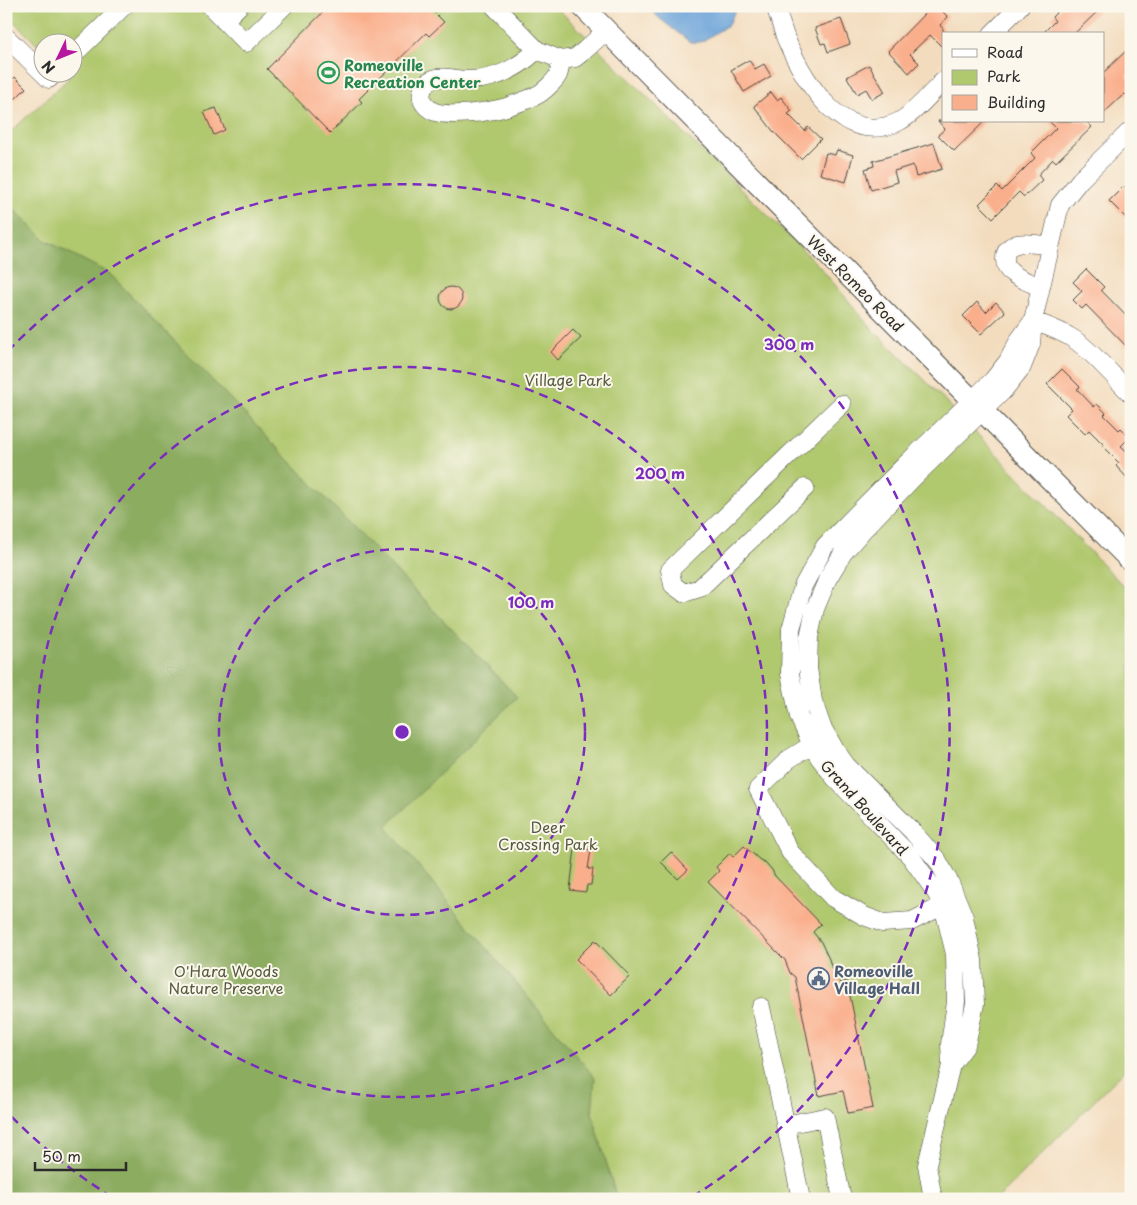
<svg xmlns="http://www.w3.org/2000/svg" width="1137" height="1205" viewBox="0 0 1137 1205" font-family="'Playpen Sans',sans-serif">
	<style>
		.green { fill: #b0c86e; stroke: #6e7a4c }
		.forest { fill: #8cac61; stroke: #5c6c46 }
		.water { fill: #6aa3d9; stroke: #4a6782 }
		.building { fill: #faaf8c }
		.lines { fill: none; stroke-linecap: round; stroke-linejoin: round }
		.minor-casing { stroke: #494641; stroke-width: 19 }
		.major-casing { stroke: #494641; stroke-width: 23 }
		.minor { stroke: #fff; stroke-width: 18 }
		.major { stroke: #fff; stroke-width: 21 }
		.ring { fill: none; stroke: #7b2cbf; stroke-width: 2.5; stroke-dasharray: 9 6 }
		.labels { text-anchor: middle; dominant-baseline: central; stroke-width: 4; stroke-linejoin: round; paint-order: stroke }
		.leisure-label { font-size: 15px; font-weight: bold; fill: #27864d; stroke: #fbf7ec; text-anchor: start }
		.street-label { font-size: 15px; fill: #2b2b2b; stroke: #fbf7ec }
		.park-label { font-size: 15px; fill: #535a3f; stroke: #fbf7ec }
		.service-label { font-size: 15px; font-weight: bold; fill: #4e5e75; stroke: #fbf7ec; text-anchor: start }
		.centre { fill: #7b2cbf; stroke: #fbf7ec; stroke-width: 2.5 }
		.ring-label { font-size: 15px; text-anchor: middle; font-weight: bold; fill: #7b2cbf; stroke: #fbf7ec; stroke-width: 4; stroke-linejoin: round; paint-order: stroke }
	</style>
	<rect width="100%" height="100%" fill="#fbf7ec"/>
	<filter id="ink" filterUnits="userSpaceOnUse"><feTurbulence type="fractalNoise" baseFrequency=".02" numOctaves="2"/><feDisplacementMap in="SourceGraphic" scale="10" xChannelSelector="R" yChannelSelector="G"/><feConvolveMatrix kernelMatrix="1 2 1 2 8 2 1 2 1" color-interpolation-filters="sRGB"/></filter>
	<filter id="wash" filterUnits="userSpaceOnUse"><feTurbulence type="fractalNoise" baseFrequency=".0096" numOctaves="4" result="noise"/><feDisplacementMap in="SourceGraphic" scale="20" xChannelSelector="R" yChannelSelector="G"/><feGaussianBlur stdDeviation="1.12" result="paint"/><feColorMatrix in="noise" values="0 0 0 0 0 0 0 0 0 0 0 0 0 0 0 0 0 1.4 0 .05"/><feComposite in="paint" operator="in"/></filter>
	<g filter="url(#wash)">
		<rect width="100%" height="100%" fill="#f3dcbd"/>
		<!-- green -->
		<path class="green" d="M 6,6 L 555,6 L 819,266 L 873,330 L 932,387 L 1131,594 L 1131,1064 L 997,1199 L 6,1199 L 6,136 L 69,78 L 64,73 L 72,72 L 72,42 L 42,42 L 42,50 L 6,13 Z"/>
		<!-- forest -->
		<path class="forest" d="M 6,201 L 45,240 L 110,274 L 517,697 L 386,827 L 595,1078 L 592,1113 L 617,1199 L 6,1199 Z"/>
		<!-- water -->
		<path class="water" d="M 648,6 L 735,6 L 735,11 L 728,25 L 701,42 L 690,42 L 659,18 Z"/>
		<g id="blocks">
			<!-- building -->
			<path class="building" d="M 329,6 L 428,6 L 444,22 L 429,36 L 426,33 L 381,77 L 359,99 L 362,102 L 330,133 L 267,69 Z
				M 932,6 L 937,6 L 948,17 L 940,25 L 943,29 L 943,48 L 930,35 L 910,54 L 919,63 L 909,73 L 888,51 Z
				M 1063,6 L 1103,6 L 1074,34 L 1042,34 L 1055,21 L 1052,17 Z
				M 841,19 L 850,44 L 828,52 L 825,43 L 821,44 L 815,28 Z
				M 1131,46 L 1131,72 L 1126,76 L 1131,80 L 1131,90 L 1125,95 L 1124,94 L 1103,114 L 1103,73 Z
				M 749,60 L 755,69 L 764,64 L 771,76 L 744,92 L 731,70 Z
				M 869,65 L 885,92 L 872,99 L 866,89 L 857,94 L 847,77 Z
				M 15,77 L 26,88 L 15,99 L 6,91 L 6,85 Z
				M 771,92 L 777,100 L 781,97 L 792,111 L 788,114 L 805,131 L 808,127 L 821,139 L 801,159 L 773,131 L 754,106 Z
				M 216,108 L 225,130 L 214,135 L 204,112 Z
				M 938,121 L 985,121 L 954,151 L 938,135 L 945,129 Z
				M 1049,121 L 1086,121 L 1092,127 L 1056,162 L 1053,159 L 1038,175 L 1042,180 L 1024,197 L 1019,192 L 993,218 L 979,204 L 997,186 L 1002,191 L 1035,158 L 1031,153 L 1056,128 Z
				M 934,143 L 942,169 L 916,177 L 913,165 L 894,171 L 897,182 L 871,190 L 865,169 L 874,166 L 873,161 Z
				M 837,150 L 853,155 L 846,182 L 820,174 L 826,153 L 835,155 Z
				M 1124,186 L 1131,194 L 1131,223 L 1109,201 Z
				M 1086,269 L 1104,287 L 1101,290 L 1131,321 L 1131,351 L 1086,305 L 1082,309 L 1073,300 L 1082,291 L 1073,282 Z
				M440 298a11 11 0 1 1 22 0a11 11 0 1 1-22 0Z
				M 977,302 L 986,312 L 996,302 L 1005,312 L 981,334 L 963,316 Z
				M 573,330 L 581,338 L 558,360 L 551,352 Z
				M 1062,369 L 1080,387 L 1077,389 L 1094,407 L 1097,404 L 1106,413 L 1104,415 L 1119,430 L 1121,428 L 1130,437 L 1121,446 L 1131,455 L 1131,482 L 1116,466 L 1119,463 L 1102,446 L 1104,445 L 1089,430 L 1085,434 L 1066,415 L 1072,409 L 1047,384 Z
				M 744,846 L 760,860 L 766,863 L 772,870 L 775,876 L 821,924 L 813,932 L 821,942 L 829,959 L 832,970 L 838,969 L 840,983 L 847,981 L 873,1108 L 848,1113 L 843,1091 L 819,1096 L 795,977 L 790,973 L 785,960 L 708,882 L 719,871 L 716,867 L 730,853 L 733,857 Z
				M 575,848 L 591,850 L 588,869 L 593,869 L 591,885 L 587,885 L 586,892 L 570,890 Z
				M 671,852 L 688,870 L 678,879 L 661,862 Z
				M 595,940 L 630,976 L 611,995 L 576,959 Z"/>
		</g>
	</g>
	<g filter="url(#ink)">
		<use href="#blocks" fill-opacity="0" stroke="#494641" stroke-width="1"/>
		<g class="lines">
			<defs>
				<path id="minor" d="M 210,6 L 246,43 L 284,6
					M 494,6 L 537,50 L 561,60 L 575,58 L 585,50 L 606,31
					M 775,6 C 779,17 782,28 786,39 C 804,81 843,148 898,122 C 913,115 931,93 943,81
					M 224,21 L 239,6
					M 992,34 L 1020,6
					M 6,37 L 49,79 L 56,72
					M 537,50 C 517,69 493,81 465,80 C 455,79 441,75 431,80 C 425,83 420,91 422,99 C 423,105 430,110 435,112 C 451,117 488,112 503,108 C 515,104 529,100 539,94 C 544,91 555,81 558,75 C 560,71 560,65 561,60
					M 72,56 L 124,6
					M 1040,287 C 1031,283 1019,279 1012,273 C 1007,270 1005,265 1005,260 C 1004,236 1036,244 1050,246
					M 1033,321 C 1047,326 1062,331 1075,340 C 1095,354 1114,377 1131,394
					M 805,488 L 700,588 L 684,593 L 673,585 L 670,570 L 842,404
					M 820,740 L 789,759 L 758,789 L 790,852 L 833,898 L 864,916 L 883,923 L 912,921 L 952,901
					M 761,1007 L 801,1199
					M 951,1065 L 966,1045 L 975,1004 L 973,960 L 964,917 L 950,883 L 938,861 L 913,832 L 846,765 L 834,748 L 822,727 L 813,701 L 808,668 L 809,637 L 815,609 L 828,578 L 843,553 L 863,530 L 913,478 L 1003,391 L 1022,367 L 1031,344 L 1033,321 L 1060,205 L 1080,180 L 1131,130
					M 785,1125 L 825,1117 L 842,1199
					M 933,1199 L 927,1165 L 951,1065 L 950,1044 L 956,1002 L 955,954 L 943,905 L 935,891 L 911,857 L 835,778 L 819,757 L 812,745 L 799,717 L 790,674 L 791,629 L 803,586 L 825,546 L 904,466 L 993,380 L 1008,361 L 1019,340 L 1032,322"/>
				<path id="major" d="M 582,6 L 1131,561"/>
			</defs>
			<!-- minor casing -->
			<use href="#minor" class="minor-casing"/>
			<!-- major casing -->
			<use href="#major" class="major-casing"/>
			<!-- minor -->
			<use href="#minor" class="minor"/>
			<!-- major -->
			<use href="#major" class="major"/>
		</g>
	</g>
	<!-- distance rings -->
	<g class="ring">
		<circle cx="402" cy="732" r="183"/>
		<circle cx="402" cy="732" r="365"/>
		<path d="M112 1197A548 548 0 0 1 8 1113M8 351A548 548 0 1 1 692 1197"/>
	</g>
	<!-- icons -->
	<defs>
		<symbol id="stadium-ring" viewBox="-11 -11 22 22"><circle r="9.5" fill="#fbf7ec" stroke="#2e9e5b" stroke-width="1.5"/><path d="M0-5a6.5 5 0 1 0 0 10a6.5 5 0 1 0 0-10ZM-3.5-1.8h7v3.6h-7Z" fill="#2e9e5b"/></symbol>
		<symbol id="civic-ring" viewBox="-11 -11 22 22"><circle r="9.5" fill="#fbf7ec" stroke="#5c6f8a" stroke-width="1.5"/><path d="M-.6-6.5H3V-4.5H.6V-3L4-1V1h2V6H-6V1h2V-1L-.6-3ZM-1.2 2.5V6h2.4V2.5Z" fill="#5c6f8a"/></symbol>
	</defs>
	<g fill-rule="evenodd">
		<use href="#stadium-ring" x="316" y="60" width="25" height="25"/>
		<use href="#civic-ring" x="806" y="966" width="25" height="25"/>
	</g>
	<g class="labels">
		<!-- leisure labels -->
		<g class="leisure-label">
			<text x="344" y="64">Romeoville<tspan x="344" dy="17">Recreation Center</tspan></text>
		</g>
		<!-- street labels -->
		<g class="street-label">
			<text transform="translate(856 283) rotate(45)">West Romeo Road</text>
			<text transform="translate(865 807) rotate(48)">Grand Boulevard</text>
		</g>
		<!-- park labels -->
		<g class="park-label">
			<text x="568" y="379">Village Park</text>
			<text x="548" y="826">Deer<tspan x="548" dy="17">Crossing Park</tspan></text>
			<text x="226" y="970">O'Hara Woods<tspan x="226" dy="17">Nature Preserve</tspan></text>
		</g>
		<!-- service labels -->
		<g class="service-label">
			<text x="834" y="970">Romeoville<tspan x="834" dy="17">Village Hall</tspan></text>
		</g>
	</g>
	<circle cx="402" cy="732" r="8" class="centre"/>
	<g class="ring-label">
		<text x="789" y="350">300 m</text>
		<text x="660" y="479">200 m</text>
		<text x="531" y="608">100 m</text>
	</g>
	<!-- margin -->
	<rect width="1137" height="1205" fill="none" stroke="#fbf7ec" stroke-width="25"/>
	<!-- legend -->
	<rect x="942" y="32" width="162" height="90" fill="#fbf7ec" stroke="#a8a59f"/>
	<rect x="952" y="49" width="25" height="8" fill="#ffffff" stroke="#a8a59f"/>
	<text x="987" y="58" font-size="15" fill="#2b2b2b">Road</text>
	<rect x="952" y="70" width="25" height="15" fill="#b0c86e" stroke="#a8a59f"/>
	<text x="987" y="82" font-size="15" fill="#2b2b2b">Park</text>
	<rect x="952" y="95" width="25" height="15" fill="#faaf8c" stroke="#a8a59f"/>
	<text x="987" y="108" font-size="15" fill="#2b2b2b">Building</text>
	<!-- north arrow -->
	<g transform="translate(58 58) rotate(227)"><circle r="24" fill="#fbf7ec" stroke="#a8a59f"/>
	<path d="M0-4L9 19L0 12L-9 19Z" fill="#b5179e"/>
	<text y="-8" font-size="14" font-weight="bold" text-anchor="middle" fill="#2b2b2b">N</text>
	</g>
	<!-- scale -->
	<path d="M35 1162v8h91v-8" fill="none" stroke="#2b2b2b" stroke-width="2.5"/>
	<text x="42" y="1162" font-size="15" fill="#2b2b2b" stroke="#fbf7ec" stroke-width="4" paint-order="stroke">50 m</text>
</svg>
